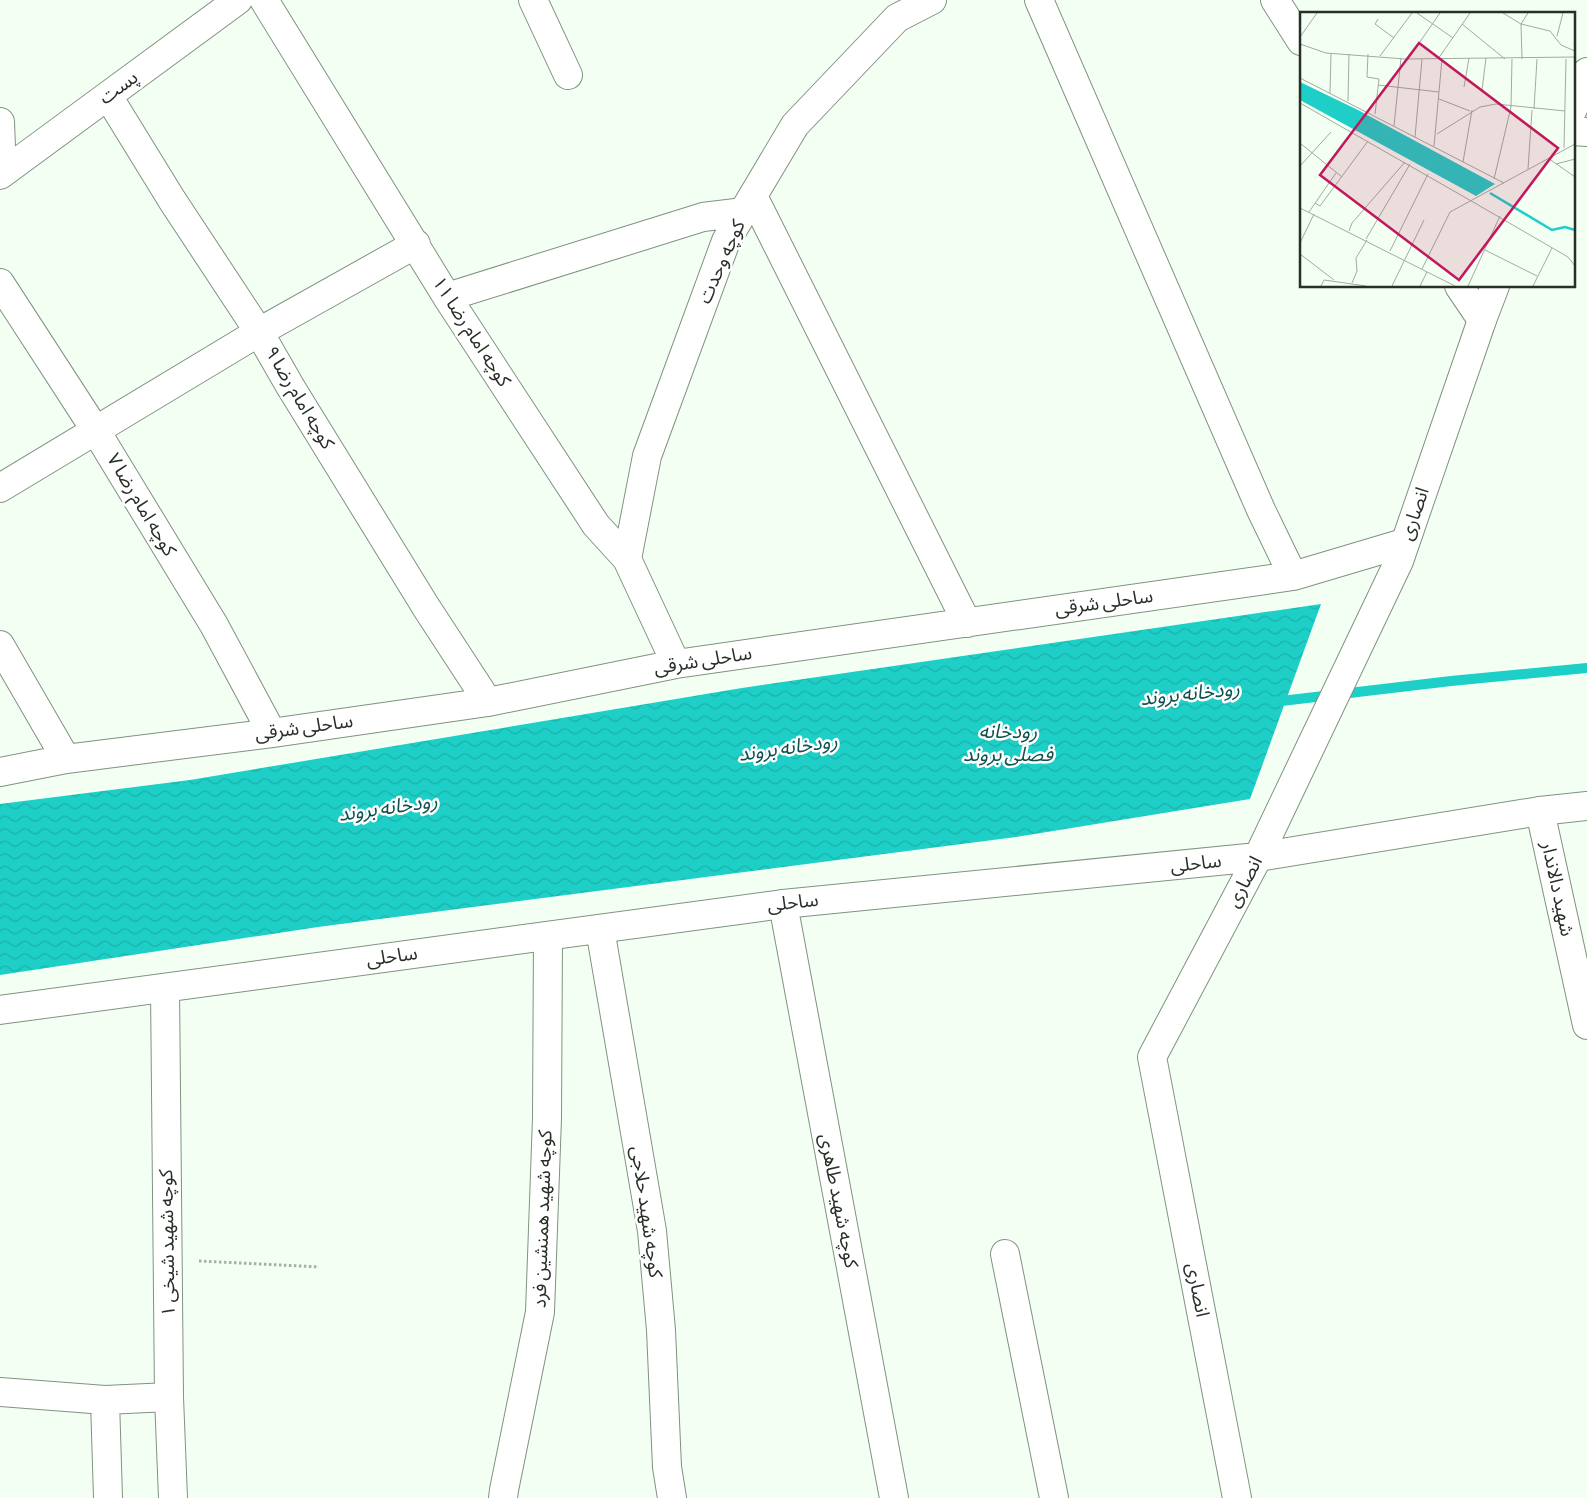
<svg xmlns="http://www.w3.org/2000/svg" width="1587" height="1498" viewBox="0 0 1587 1498" font-family="'Alegreya Sans','Noto Sans Arabic',sans-serif">
	<style>
		.water { fill: url(#water-waves) }
		.lines { fill: none; stroke-linecap: round; stroke-linejoin: round }
		.stream { stroke: #1dcfc6; stroke-width: 10 }
		.street-casing { stroke: #809280; stroke-width: 30 }
		.secondary-casing { stroke: #809280; stroke-width: 30 }
		.path { stroke: #a5b0a5; stroke-width: 3; stroke-dasharray: 2.5 2.5; stroke-linecap: butt }
		.street { stroke: #fff; stroke-width: 28 }
		.secondary { stroke: #fff; stroke-width: 28 }
		.labels { text-anchor: middle; dominant-baseline: central; stroke-width: 5; stroke-linejoin: round; paint-order: stroke }
		.street-label { font-size: 19px; fill: #272f27; stroke: #fff }
		.water-label { font-size: 20px; font-style: italic; fill: #0d524e; stroke: #fff }
		.inset-river { fill: none; stroke: #1dcfc6; stroke-width: 2.5 }
		.inset-road { fill: none; stroke: #a1aca1; stroke-width: 1 }
		.view { fill: #c2185b; fill-opacity: 0.15; stroke: #c2185b; stroke-width: 2.5 }
		.inset-edge { fill: none; stroke: #272f27; stroke-width: 2.5 }
	</style>
	<defs>
		<pattern id="water-waves" width="16" height="10" patternUnits="userSpaceOnUse" patternTransform="scale(1.25)"><rect width="16" height="10" fill="#1dcfc6"/><path d="M0 5q4-4 8 0t8 0" fill="none" stroke="#1ab2aa"/></pattern>
	</defs>
	<rect width="100%" height="100%" fill="#f3fff3"/>
	<!-- water -->
	<path class="water" d="M 1321,604 L 1250,799 L 1016,837 L 318,927 L 0,975 L 0,804 L 190,780 L 742,688 Z"/>
	<g class="lines">
		<!-- stream -->
		<path class="stream" d="M 1273,702 L 1451,681 L 1587,668"/>
		<defs>
			<path id="street" d="M 264,0 L 447,297 L 596,525 L 627,559 L 676,664
				M 533,0 L 568,75
				M 1039,0 L 1261,510 L 1293,576
				M 1275,0 L 1301,41
				M 108,96 L 172,200 L 259,332 L 290,386 L 426,607 L 488,702
				M 0,122 L 2,173
				M 1573,131 L 1587,132
				M 753,196 L 967,623
				M 0,283 L 96,431 L 214,625 L 272,733
				M 1459,286 L 1482,320
				M 447,297 L 703,217 L 744,212
				M 0,488 L 259,332 L 416,244
				M 627,559 L 647,456 L 726,241 L 795,125 L 897,18 L 932,0
				M 0,645 L 66,759
				M 0,772 L 66,759 L 272,733 L 488,702 L 676,664 L 1293,576 L 1404,543
				M 1540,811 L 1587,1025
				M 783,904 L 894,1498
				M 600,929 L 652,1231 L 661,1330 L 667,1467 L 672,1498
				M 165,988 L 169,1397 L 173,1498
				M 1005,1254 L 1054,1498
				M 0,1392 L 105,1400 L 169,1397
				M 105,1400 L 108,1498
				M 503,1498 L 504,1490 L 540,1312 L 547,1118 L 548,936"/>
			<path id="secondary" d="M 1573,109 L 1587,72
				M 0,175 L 238,0
				M 0,1010 L 783,904 L 1258,857 L 1540,811 L 1587,806
				M 1237,1498 L 1152,1057 L 1258,857 L 1399,561 L 1482,320 L 1495,286"/>
		</defs>
		<!-- street casing -->
		<use href="#street" class="street-casing"/>
		<!-- secondary casing -->
		<use href="#secondary" class="secondary-casing"/>
		<!-- path -->
		<path class="path" d="M 199,1261 L 319,1267"/>
		<!-- street -->
		<use href="#street" class="street"/>
		<!-- secondary -->
		<use href="#secondary" class="secondary"/>
	</g>
	<g class="labels">
		<!-- street labels -->
		<g class="street-label">
			<text transform="translate(119 88) rotate(-36)">پست</text>
			<text transform="translate(722 262) rotate(-66)">کوچه وحدت</text>
			<text transform="translate(471 332) rotate(57)">کوچه امام رضا ۱۱</text>
			<text transform="translate(299 398) rotate(59)">کوچه امام رضا ۹</text>
			<text transform="translate(141 505) rotate(59)">کوچه امام رضا ۷</text>
			<text transform="translate(1415 514) rotate(-71)">انصاری</text>
			<text transform="translate(1104 603) rotate(-8)">ساحلی شرقی</text>
			<text transform="translate(703 661) rotate(-9)">ساحلی شرقی</text>
			<text transform="translate(304 728) rotate(-8)">ساحلی شرقی</text>
			<text transform="translate(1196 864) rotate(-6)">ساحلی</text>
			<text transform="translate(1245 882) rotate(-62)">انصاری</text>
			<text transform="translate(1557 889) rotate(78)">شهید دالاندار</text>
			<text transform="translate(793 903) rotate(-6)">ساحلی</text>
			<text transform="translate(392 957) rotate(-8)">ساحلی</text>
			<text transform="translate(838 1201) rotate(79)">کوچه شهید طاهری</text>
			<text transform="translate(646 1212) rotate(82)">کوچه شهید حلاجی</text>
			<text transform="translate(543 1219) rotate(-88)">کوچه شهید همنشین فرد</text>
			<text transform="translate(168 1243) rotate(-91)">کوچه شهید شیخی ۱</text>
			<text transform="translate(1197 1290) rotate(79)">انصاری</text>
		</g>
		<!-- water labels -->
		<g class="water-label">
			<text transform="translate(1190 694) rotate(-6)">رودخانه بروند</text>
			<text x="1008" y="732">رودخانه<tspan x="1008" dy="23">فصلی بروند</tspan></text>
			<text transform="translate(788 748) rotate(-8)">رودخانه بروند</text>
			<text transform="translate(388 808) rotate(-8)">رودخانه بروند</text>
		</g>
	</g>
	<!-- overview -->
	<g transform="translate(1300 12)">
		<rect width="275" height="275" fill="#f3fff3"/>
		<path d="M 0,70 L 58,98 L 195,172 L 176,184 L 0,88 Z" fill="#1dcfc6"/>
		<path class="inset-river" d="M 190,181 L 252,218 L 265,215 L 275,218"/>
		<path class="inset-road" d="M 117,1 L 153,26M 203,1 L 221,12 L 250,19 L 261,33 L 275,39M 78,7 L 75,12 L 94,26M 162,12 L 205,47M 257,24 L 263,1M 0,25 L 17,1M 0,32 L 26,41 L 105,47 L 275,45M 68,42 L 67,65 L 79,67 L 75,102M 80,44 L 112,1M 108,47 L 140,1M 138,47 L 170,1M 222,47 L 221,12 L 228,1M 0,66 L 204,171M 78,73 L 139,80M 164,75 L 169,46M 182,78 L 186,46M 30,81 L 31,41M 139,87 L 170,99M 48,89 L 49,42M 0,91 L 173,190M 234,97 L 237,47M 94,114 L 101,46M 137,122 L 180,95 L 196,92 L 265,99M 115,125 L 122,47M 0,131 L 42,165M 134,134 L 142,47M 264,136 L 266,47M 248,146 L 275,165M 163,150 L 172,98M 256,152 L 275,147M 0,154 L 31,120M 228,157 L 232,98M 194,167 L 211,95 L 212,47M 173,190 L 268,245 L 275,254M 15,191 L 20,194 L 68,129M 0,196 L 155,274M 9,200 L 36,161M 49,219 L 52,211 L 105,150M 66,227 L 110,152M 0,231 L 14,202M 185,238 L 237,264M 90,239 L 128,162M 0,242 L 34,268M 122,257 L 150,200 L 275,132M 52,271 L 57,259 L 56,246 L 67,228M 21,274 L 24,268 L 66,274M 92,274 L 124,208M 120,274 L 127,260M 168,274 L 200,204M 233,274 L 252,236"/>
		<path class="view" d="M 119,31 L 258,136 L 159,268 L 20,163 Z"/>
		<rect width="275" height="275" class="inset-edge"/>
	</g>
</svg>
